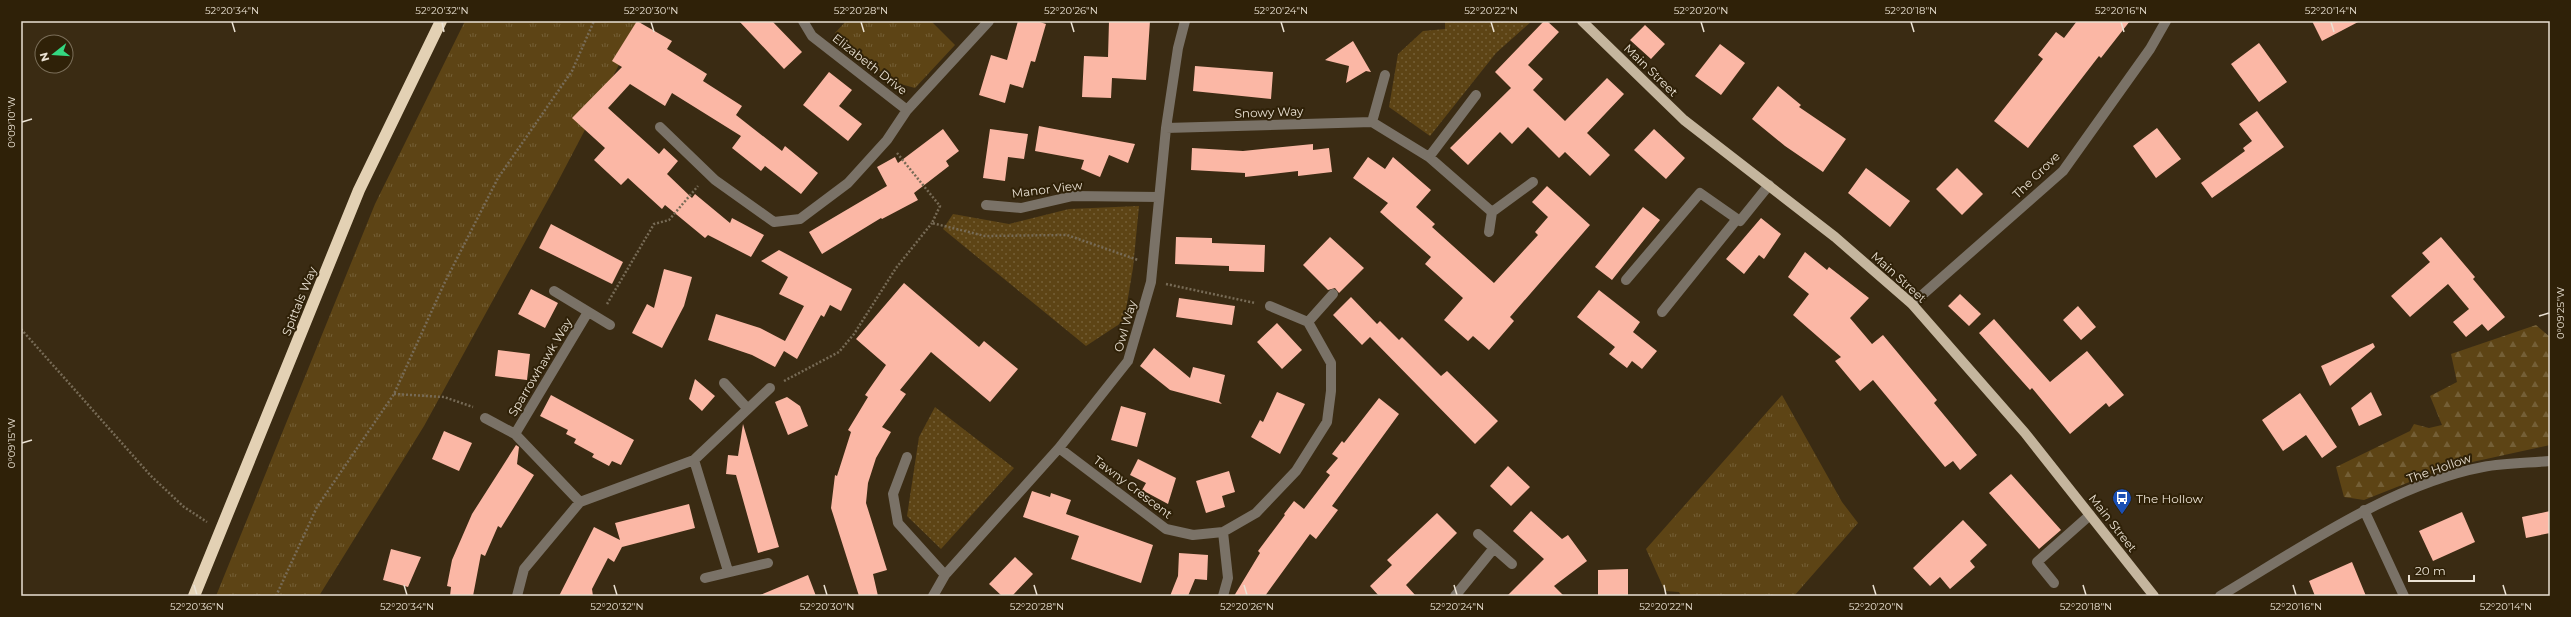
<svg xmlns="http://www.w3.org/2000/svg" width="2571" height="617" viewBox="0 0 2571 617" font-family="Montserrat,sans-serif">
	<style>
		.grass { fill: url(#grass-dots) }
		.forest { fill: url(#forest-firs) }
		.park { fill: url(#park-tufts) }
		.building { fill: #fbb7a5 }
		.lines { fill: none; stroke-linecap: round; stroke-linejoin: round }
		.path { stroke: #776b56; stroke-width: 2.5; stroke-dasharray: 2 2; stroke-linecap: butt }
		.minor { stroke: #7a7267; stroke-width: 10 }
		.major { stroke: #c5b69e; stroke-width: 10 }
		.highway { stroke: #e3d1b4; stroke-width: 12 }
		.ticks { fill: none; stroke: #eae1d3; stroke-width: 1.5 }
		.labels { text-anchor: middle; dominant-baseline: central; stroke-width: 4; stroke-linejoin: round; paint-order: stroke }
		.street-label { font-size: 12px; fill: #eae1d3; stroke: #2f2108 }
		.poi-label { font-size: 12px; fill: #eae1d3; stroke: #2f2108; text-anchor: start }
		.neatline { fill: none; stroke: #eae1d3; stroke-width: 1.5 }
		.ticks-label { font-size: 10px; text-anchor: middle; fill: #eae1d3 }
	</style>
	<defs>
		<pattern id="grass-dots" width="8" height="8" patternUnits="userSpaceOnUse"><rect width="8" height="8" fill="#5d4415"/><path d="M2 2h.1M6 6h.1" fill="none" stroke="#745f36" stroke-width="1.8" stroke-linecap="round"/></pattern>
		<pattern id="forest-firs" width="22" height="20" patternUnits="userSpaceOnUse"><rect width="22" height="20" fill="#5d4415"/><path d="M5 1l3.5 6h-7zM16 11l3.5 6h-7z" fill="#745f36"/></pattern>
		<pattern id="park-tufts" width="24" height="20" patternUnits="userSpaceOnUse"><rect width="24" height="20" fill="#5d4415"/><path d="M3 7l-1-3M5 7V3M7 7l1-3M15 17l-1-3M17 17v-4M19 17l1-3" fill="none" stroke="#745f36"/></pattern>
	</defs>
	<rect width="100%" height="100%" fill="#3a2b13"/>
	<!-- grass -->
	<path class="grass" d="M 1445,21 L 1532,21 L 1496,53 L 1430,136 L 1389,107 L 1398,54 L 1423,31 L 1445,29 Z
		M 1139,206 L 1133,268 L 1124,321 L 1086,346 L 943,229 L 953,214 L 1009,224 L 1069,209 Z
		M 935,407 L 1014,468 L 941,549 L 907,516 L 919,437 Z"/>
	<!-- forest -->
	<path class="forest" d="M 2536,325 L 2550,337 L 2550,445 L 2445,468 L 2364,500 L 2344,497 L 2336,467 L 2410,431 L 2414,424 L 2429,428 L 2442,425 L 2430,396 L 2457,382 L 2451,354 Z"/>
	<!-- park -->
	<path class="park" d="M 465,21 L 642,21 L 555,187 L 424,426 L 319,596 L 216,596 L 375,204 Z
		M 846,21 L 931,21 L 955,45 L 915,88 L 893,82 L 835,33 Z
		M 1782,395 L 1842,502 L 1858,523 L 1794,596 L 1681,596 L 1679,592 L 1665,591 L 1646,549 Z"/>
	<!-- building -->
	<path class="building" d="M 637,21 L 672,41 L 667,49 L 707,74 L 703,81 L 742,106 L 736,115 L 782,151 L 785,146 L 818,173 L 801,194 L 765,166 L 761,171 L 732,148 L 741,136 L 672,93 L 665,106 L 630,84 L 608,108 L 659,154 L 664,148 L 678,161 L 667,174 L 692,198 L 695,194 L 730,223 L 732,218 L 764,235 L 751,257 L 708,235 L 705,238 L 665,205 L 662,209 L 628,178 L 621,185 L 594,160 L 605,148 L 572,118 L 622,67 L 612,61 Z
		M 739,21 L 772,21 L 802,52 L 784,69 Z
		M 1018,21 L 1037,21 L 1046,24 L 1035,62 L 1031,61 L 1023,88 L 1010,84 L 1005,103 L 979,95 L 991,55 L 1007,60 Z
		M 1109,21 L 1150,21 L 1146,80 L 1112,78 L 1111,98 L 1082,97 L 1084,56 L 1108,57 Z
		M 1544,21 L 1547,21 L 1559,32 L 1528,65 L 1543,79 L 1533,90 L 1565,121 L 1607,78 L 1624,94 L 1587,133 L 1610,155 L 1590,176 L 1565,152 L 1559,158 L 1528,127 L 1512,144 L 1500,132 L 1468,165 L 1450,148 L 1511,88 L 1495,72 Z
		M 2077,21 L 2130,21 L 2101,58 L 2099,56 L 2028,148 L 1994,121 L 2043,59 L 2038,55 L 2056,32 L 2064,38 Z
		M 2312,21 L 2360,21 L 2322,41 Z
		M 1645,25 L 1665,44 L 1651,59 L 1630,40 Z
		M 1353,41 L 1371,72 L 1366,71 L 1346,83 L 1349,66 L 1325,60 Z
		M 2259,43 L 2287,82 L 2259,102 L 2231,64 Z
		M 1720,44 L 1745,63 L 1721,95 L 1695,76 Z
		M 1195,66 L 1273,72 L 1271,99 L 1193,91 Z
		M 829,72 L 852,90 L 839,106 L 862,124 L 848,141 L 803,105 Z
		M 1778,86 L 1801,105 L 1799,107 L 1846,139 L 1823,172 L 1785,146 L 1752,119 Z
		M 2257,111 L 2284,147 L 2212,198 L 2201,183 L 2245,151 L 2243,148 L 2252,141 L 2239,124 Z
		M 1039,126 L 1049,128 L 1135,144 L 1128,163 L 1109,155 L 1100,177 L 1081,169 L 1084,160 L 1035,151 Z
		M 2157,128 L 2181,159 L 2156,178 L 2133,146 Z
		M 943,129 L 959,151 L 946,161 L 949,166 L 914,193 L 918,200 L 882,219 L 881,218 L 822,254 L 809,232 L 887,186 L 877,167 L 895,157 L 898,163 Z
		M 990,129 L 1028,134 L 1024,159 L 1008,157 L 1005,181 L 983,178 Z
		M 1654,129 L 1685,158 L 1666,179 L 1634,150 Z
		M 1313,144 L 1313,150 L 1329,148 L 1332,172 L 1298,176 L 1298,171 L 1245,177 L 1245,173 L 1191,170 L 1192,148 L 1243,151 Z
		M 1368,157 L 1385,169 L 1393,157 L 1431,190 L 1416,207 L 1435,224 L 1432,227 L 1494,283 L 1538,235 L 1535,232 L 1548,217 L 1532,202 L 1547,186 L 1590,225 L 1510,317 L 1514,321 L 1489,350 L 1473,336 L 1468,341 L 1444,320 L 1463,298 L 1425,264 L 1431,257 L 1380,212 L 1388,203 L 1353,178 Z
		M 1866,168 L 1910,201 L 1890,227 L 1848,193 Z
		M 1957,168 L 1983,194 L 1962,215 L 1936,189 Z
		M 1643,207 L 1660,220 L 1612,280 L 1595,267 Z
		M 1761,218 L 1781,234 L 1764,259 L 1759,255 L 1744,274 L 1726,259 Z
		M 551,224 L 623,262 L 612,284 L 539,248 Z
		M 1176,237 L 1212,238 L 1212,243 L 1265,245 L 1264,272 L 1229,271 L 1229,266 L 1175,264 Z
		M 1330,237 L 1364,268 L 1339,293 L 1335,288 L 1328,290 L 1303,265 Z
		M 2441,237 L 2475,277 L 2473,279 L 2505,317 L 2488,331 L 2482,324 L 2466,337 L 2453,322 L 2469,309 L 2448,284 L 2410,317 L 2391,296 L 2430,262 L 2422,253 Z
		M 779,250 L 852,289 L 841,311 L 830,305 L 824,317 L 821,315 L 797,359 L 784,351 L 775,367 L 752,355 L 708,340 L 716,314 L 760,328 L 785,341 L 804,306 L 779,294 L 788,277 L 761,261 Z
		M 1805,252 L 1827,270 L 1829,267 L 1869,298 L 1850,318 L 1872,344 L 1883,335 L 1937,400 L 1934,403 L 1977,455 L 1960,470 L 1953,461 L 1945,467 L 1873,380 L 1860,391 L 1835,361 L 1841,357 L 1793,315 L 1809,294 L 1788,277 Z
		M 664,269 L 692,277 L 684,306 L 662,348 L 632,333 L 647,304 L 654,308 Z
		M 904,283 L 979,347 L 984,341 L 1018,369 L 990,402 L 931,352 L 900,390 L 906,394 L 882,427 L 891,432 L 876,458 L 868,483 L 866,503 L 887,570 L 873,574 L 878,596 L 859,596 L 831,508 L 835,475 L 837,476 L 851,432 L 848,430 L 868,397 L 865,395 L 886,365 L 856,339 Z
		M 531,289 L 558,303 L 545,328 L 518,314 Z
		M 1599,290 L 1640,322 L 1633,332 L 1657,351 L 1642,369 L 1632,361 L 1627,368 L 1609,354 L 1615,347 L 1577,317 Z
		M 1960,294 L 1981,314 L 1969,326 L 1948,306 Z
		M 1351,297 L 1377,324 L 1380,321 L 1399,340 L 1402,337 L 1441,376 L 1447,371 L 1498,421 L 1475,444 L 1370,337 L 1362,345 L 1333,315 Z
		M 1179,298 L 1235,306 L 1232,325 L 1176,317 Z
		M 2078,306 L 2096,327 L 2081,340 L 2063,320 Z
		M 1994,319 L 2050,382 L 2087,351 L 2124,395 L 2109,407 L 2106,403 L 2070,434 L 2032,388 L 2030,390 L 1979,333 Z
		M 1277,323 L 1302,350 L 1282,369 L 1257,342 Z
		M 2373,343 L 2375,347 L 2330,386 L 2321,366 Z
		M 1154,348 L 1190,378 L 1193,367 L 1225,375 L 1219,401 L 1222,404 L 1170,390 L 1140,366 Z
		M 498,350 L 530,354 L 527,380 L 495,376 Z
		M 695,379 L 715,396 L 702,411 L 689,399 Z
		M 1277,392 L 1305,404 L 1280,454 L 1251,437 L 1260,420 L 1263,422 Z
		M 2371,392 L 2382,415 L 2359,426 L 2351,408 Z
		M 2300,393 L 2337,447 L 2322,458 L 2306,435 L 2283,451 L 2262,420 Z
		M 551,395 L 634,440 L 621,465 L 612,461 L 609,466 L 592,457 L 594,454 L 574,443 L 576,439 L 566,434 L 568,430 L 540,416 Z
		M 787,397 L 800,406 L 808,426 L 788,435 L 775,402 Z
		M 1379,398 L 1399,414 L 1332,506 L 1338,510 L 1316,539 L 1310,534 L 1265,596 L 1234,596 L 1260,553 L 1258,551 L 1285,515 L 1284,514 L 1294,501 L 1304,509 L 1330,475 L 1326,472 L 1338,458 L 1332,454 L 1342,441 L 1344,443 Z
		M 1121,406 L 1146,413 L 1137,447 L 1111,440 Z
		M 743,424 L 779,547 L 758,553 L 736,475 L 726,474 L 728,455 L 738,456 Z
		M 444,431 L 472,443 L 459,471 L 432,459 Z
		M 516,445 L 519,447 L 517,464 L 534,475 L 501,528 L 498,526 L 485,556 L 481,554 L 473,596 L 450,596 L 451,587 L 447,586 L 452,560 L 472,514 Z
		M 1138,459 L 1176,478 L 1168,504 L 1142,490 L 1146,483 L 1130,475 Z
		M 1508,466 L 1530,487 L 1511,506 L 1490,486 Z
		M 1229,471 L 1235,492 L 1222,496 L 1225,507 L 1206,513 L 1196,481 Z
		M 2011,474 L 2061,530 L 2039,549 L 1989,493 Z
		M 1032,491 L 1050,497 L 1051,493 L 1071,500 L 1066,514 L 1153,545 L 1141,583 L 1071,559 L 1079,536 L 1023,517 Z
		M 689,504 L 695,528 L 622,547 L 614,562 L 608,558 L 592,589 L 593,596 L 559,596 L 594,527 L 620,540 L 615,523 Z
		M 1531,511 L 1562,539 L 1568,535 L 1587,561 L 1554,586 L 1564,596 L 1507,596 L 1544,559 L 1513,531 Z
		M 2550,511 L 2550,533 L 2526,538 L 2522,517 Z
		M 2462,512 L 2475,542 L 2433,561 L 2419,531 Z
		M 1437,513 L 1457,533 L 1406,585 L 1416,596 L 1379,596 L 1370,586 L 1392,565 L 1387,560 Z
		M 1963,520 L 1987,545 L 1970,561 L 1975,567 L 1950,589 L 1940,577 L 1930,586 L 1913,568 Z
		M 391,549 L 421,557 L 408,587 L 383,580 Z
		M 1179,553 L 1208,555 L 1207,580 L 1195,579 L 1188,596 L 1170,596 L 1178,576 Z
		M 1015,557 L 1033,574 L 1012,596 L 1002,596 L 989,584 Z
		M 2352,562 L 2366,596 L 2315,596 L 2309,581 Z
		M 1628,569 L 1628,596 L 1598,596 L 1598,570 Z
		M 808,575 L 816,596 L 758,596 Z"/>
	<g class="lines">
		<!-- path -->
		<path class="path" d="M 897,153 L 940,206 L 932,223 L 985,236 L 1067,235 L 1138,260
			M 1166,284 L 1255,303
			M 607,304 L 654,224 L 669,220 L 698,186
			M 21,329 L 151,476 L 184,507 L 207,522
			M 784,381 L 839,352 L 854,334 L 896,268 L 932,223
			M 394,394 L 444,397 L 473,407
			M 276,596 L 317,507 L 394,394 L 444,284 L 498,178 L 572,71 L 594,21"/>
		<!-- minor -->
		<path class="minor" d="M 803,21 L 812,36 L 907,110
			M 1372,122 L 1385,75
			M 660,127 L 715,180 L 774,222 L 800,219 L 848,183 L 887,140 L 907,110 L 989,21
			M 1166,128 L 1372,122 L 1429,157 L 1492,212
			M 1429,157 L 1476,95
			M 986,205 L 1021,208 L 1073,196 L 1159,197
			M 1489,232 L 1492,212 L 1533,182
			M 1626,280 L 1700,193 L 1740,221 L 1769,185
			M 554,291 L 610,325
			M 1912,304 L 2063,171 L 2150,49 L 2166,21
			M 1662,312 L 1737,219
			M 1308,322 L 1333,294
			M 724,383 L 747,408
			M 485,418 L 515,434
			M 1059,448 L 1166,529 L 1193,535 L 1223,532 L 1256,513 L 1296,471 L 1327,422 L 1331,391 L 1331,363 L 1308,322 L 1270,306
			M 907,457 L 893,494 L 898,523 L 945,575
			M 694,460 L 728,571
			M 580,502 L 515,434 L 588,312
			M 2364,510 L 2404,596
			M 1478,534 L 1512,564
			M 705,578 L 768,563
			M 2054,583 L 2037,562 L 2090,515
			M 517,596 L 524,569 L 580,502 L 694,460 L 770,388
			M 933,596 L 945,575 L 1059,448 L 1128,361 L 1151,282 L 1166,128 L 1178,48 L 1185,21
			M 1223,596 L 1228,578 L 1223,532
			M 1455,596 L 1494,548
			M 2220,596 C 2299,549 2392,484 2483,467 C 2505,463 2528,463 2550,461"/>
		<!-- major -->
		<path class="major" d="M 1582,21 L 1684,120 L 1835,237 L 1912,304 L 2025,433 L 2154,596"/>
		<!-- highway -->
		<path class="highway" d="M 194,596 L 359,190 L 441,21"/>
	</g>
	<!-- ticks -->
	<path class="ticks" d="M 232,22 L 235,32M 442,22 L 444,32M 651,22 L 654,32M 861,22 L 864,32M 1071,22 L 1074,32M 1281,22 L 1284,32M 1491,22 L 1494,32M 1701,22 L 1704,32M 1911,22 L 1914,32M 2121,22 L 2124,32M 2331,22 L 2334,32M 22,122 L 32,119M 2539,316 L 2549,313M 22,443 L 32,440M 194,585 L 197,595M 404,585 L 407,595M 614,585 L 617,595M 824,585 L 827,595M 1034,585 L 1037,595M 1244,585 L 1247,595M 1454,585 L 1457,595M 1664,585 L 1666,595M 1873,585 L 1876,595M 2083,585 L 2086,595M 2293,585 L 2296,595M 2503,585 L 2506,595"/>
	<!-- icons -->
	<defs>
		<symbol id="bus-pin" viewBox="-11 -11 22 30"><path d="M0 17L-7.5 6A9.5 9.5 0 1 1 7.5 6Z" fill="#1a4fb4" stroke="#2f2108"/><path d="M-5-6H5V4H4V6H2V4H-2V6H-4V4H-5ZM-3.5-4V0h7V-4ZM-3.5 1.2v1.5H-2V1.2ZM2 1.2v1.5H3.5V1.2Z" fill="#fff"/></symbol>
	</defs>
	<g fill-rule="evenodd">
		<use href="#bus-pin" x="2111" y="487" width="22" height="30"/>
	</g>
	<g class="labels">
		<!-- street labels -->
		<g class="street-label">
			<text transform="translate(870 64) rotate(38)">Elizabeth Drive</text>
			<text transform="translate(1651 70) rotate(44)">Main Street</text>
			<text transform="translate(1269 112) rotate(-2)">Snowy Way</text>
			<text transform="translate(2036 175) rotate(-44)">The Grove</text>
			<text transform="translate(1047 189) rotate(-7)">Manor View</text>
			<text transform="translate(1899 277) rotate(42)">Main Street</text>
			<text transform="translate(299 301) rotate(-68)">Spittals Way</text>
			<text transform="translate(1125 326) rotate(-74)">Owl Way</text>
			<text transform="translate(540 367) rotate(-59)">Sparrowhawk Way</text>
			<text transform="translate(2439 468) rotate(-19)">The Hollow</text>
			<text transform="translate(1133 487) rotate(37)">Tawny Crescent</text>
			<text transform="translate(2113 523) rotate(52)">Main Street</text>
		</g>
		<!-- poi labels -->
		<g class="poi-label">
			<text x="2136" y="498">The Hollow</text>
		</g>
	</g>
	<!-- border -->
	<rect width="2571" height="617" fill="none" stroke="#2f2108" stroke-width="44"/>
	<!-- north arrow -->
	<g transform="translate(54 54) rotate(253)"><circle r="19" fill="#2f2108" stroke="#7a6e59"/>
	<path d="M0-3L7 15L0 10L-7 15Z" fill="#34d881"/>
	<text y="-6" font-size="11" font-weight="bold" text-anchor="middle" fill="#eae1d3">N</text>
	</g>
	<!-- scale -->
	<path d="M2409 575v6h65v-6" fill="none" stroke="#eae1d3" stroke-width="2"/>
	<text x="2415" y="575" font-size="12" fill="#eae1d3" stroke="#2f2108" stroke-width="3" paint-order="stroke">20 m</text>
	<rect x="22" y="22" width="2527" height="573" class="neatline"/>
	<g class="ticks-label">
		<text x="232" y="14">52°20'34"N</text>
		<text x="442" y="14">52°20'32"N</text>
		<text x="651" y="14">52°20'30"N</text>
		<text x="861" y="14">52°20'28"N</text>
		<text x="1071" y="14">52°20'26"N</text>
		<text x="1281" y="14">52°20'24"N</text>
		<text x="1491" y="14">52°20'22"N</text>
		<text x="1701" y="14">52°20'20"N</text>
		<text x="1911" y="14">52°20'18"N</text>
		<text x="2121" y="14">52°20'16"N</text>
		<text x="2331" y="14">52°20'14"N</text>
		<text transform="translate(11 122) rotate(-90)" y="4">0°09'10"W</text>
		<text transform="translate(2560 313) rotate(-90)" y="4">0°09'25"W</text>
		<text transform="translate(11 443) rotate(-90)" y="4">0°09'15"W</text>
		<text x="197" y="610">52°20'36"N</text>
		<text x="407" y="610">52°20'34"N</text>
		<text x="617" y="610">52°20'32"N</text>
		<text x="827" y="610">52°20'30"N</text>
		<text x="1037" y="610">52°20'28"N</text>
		<text x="1247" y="610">52°20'26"N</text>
		<text x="1457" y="610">52°20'24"N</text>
		<text x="1666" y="610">52°20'22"N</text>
		<text x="1876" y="610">52°20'20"N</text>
		<text x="2086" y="610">52°20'18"N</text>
		<text x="2296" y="610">52°20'16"N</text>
		<text x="2506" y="610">52°20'14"N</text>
	</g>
</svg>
